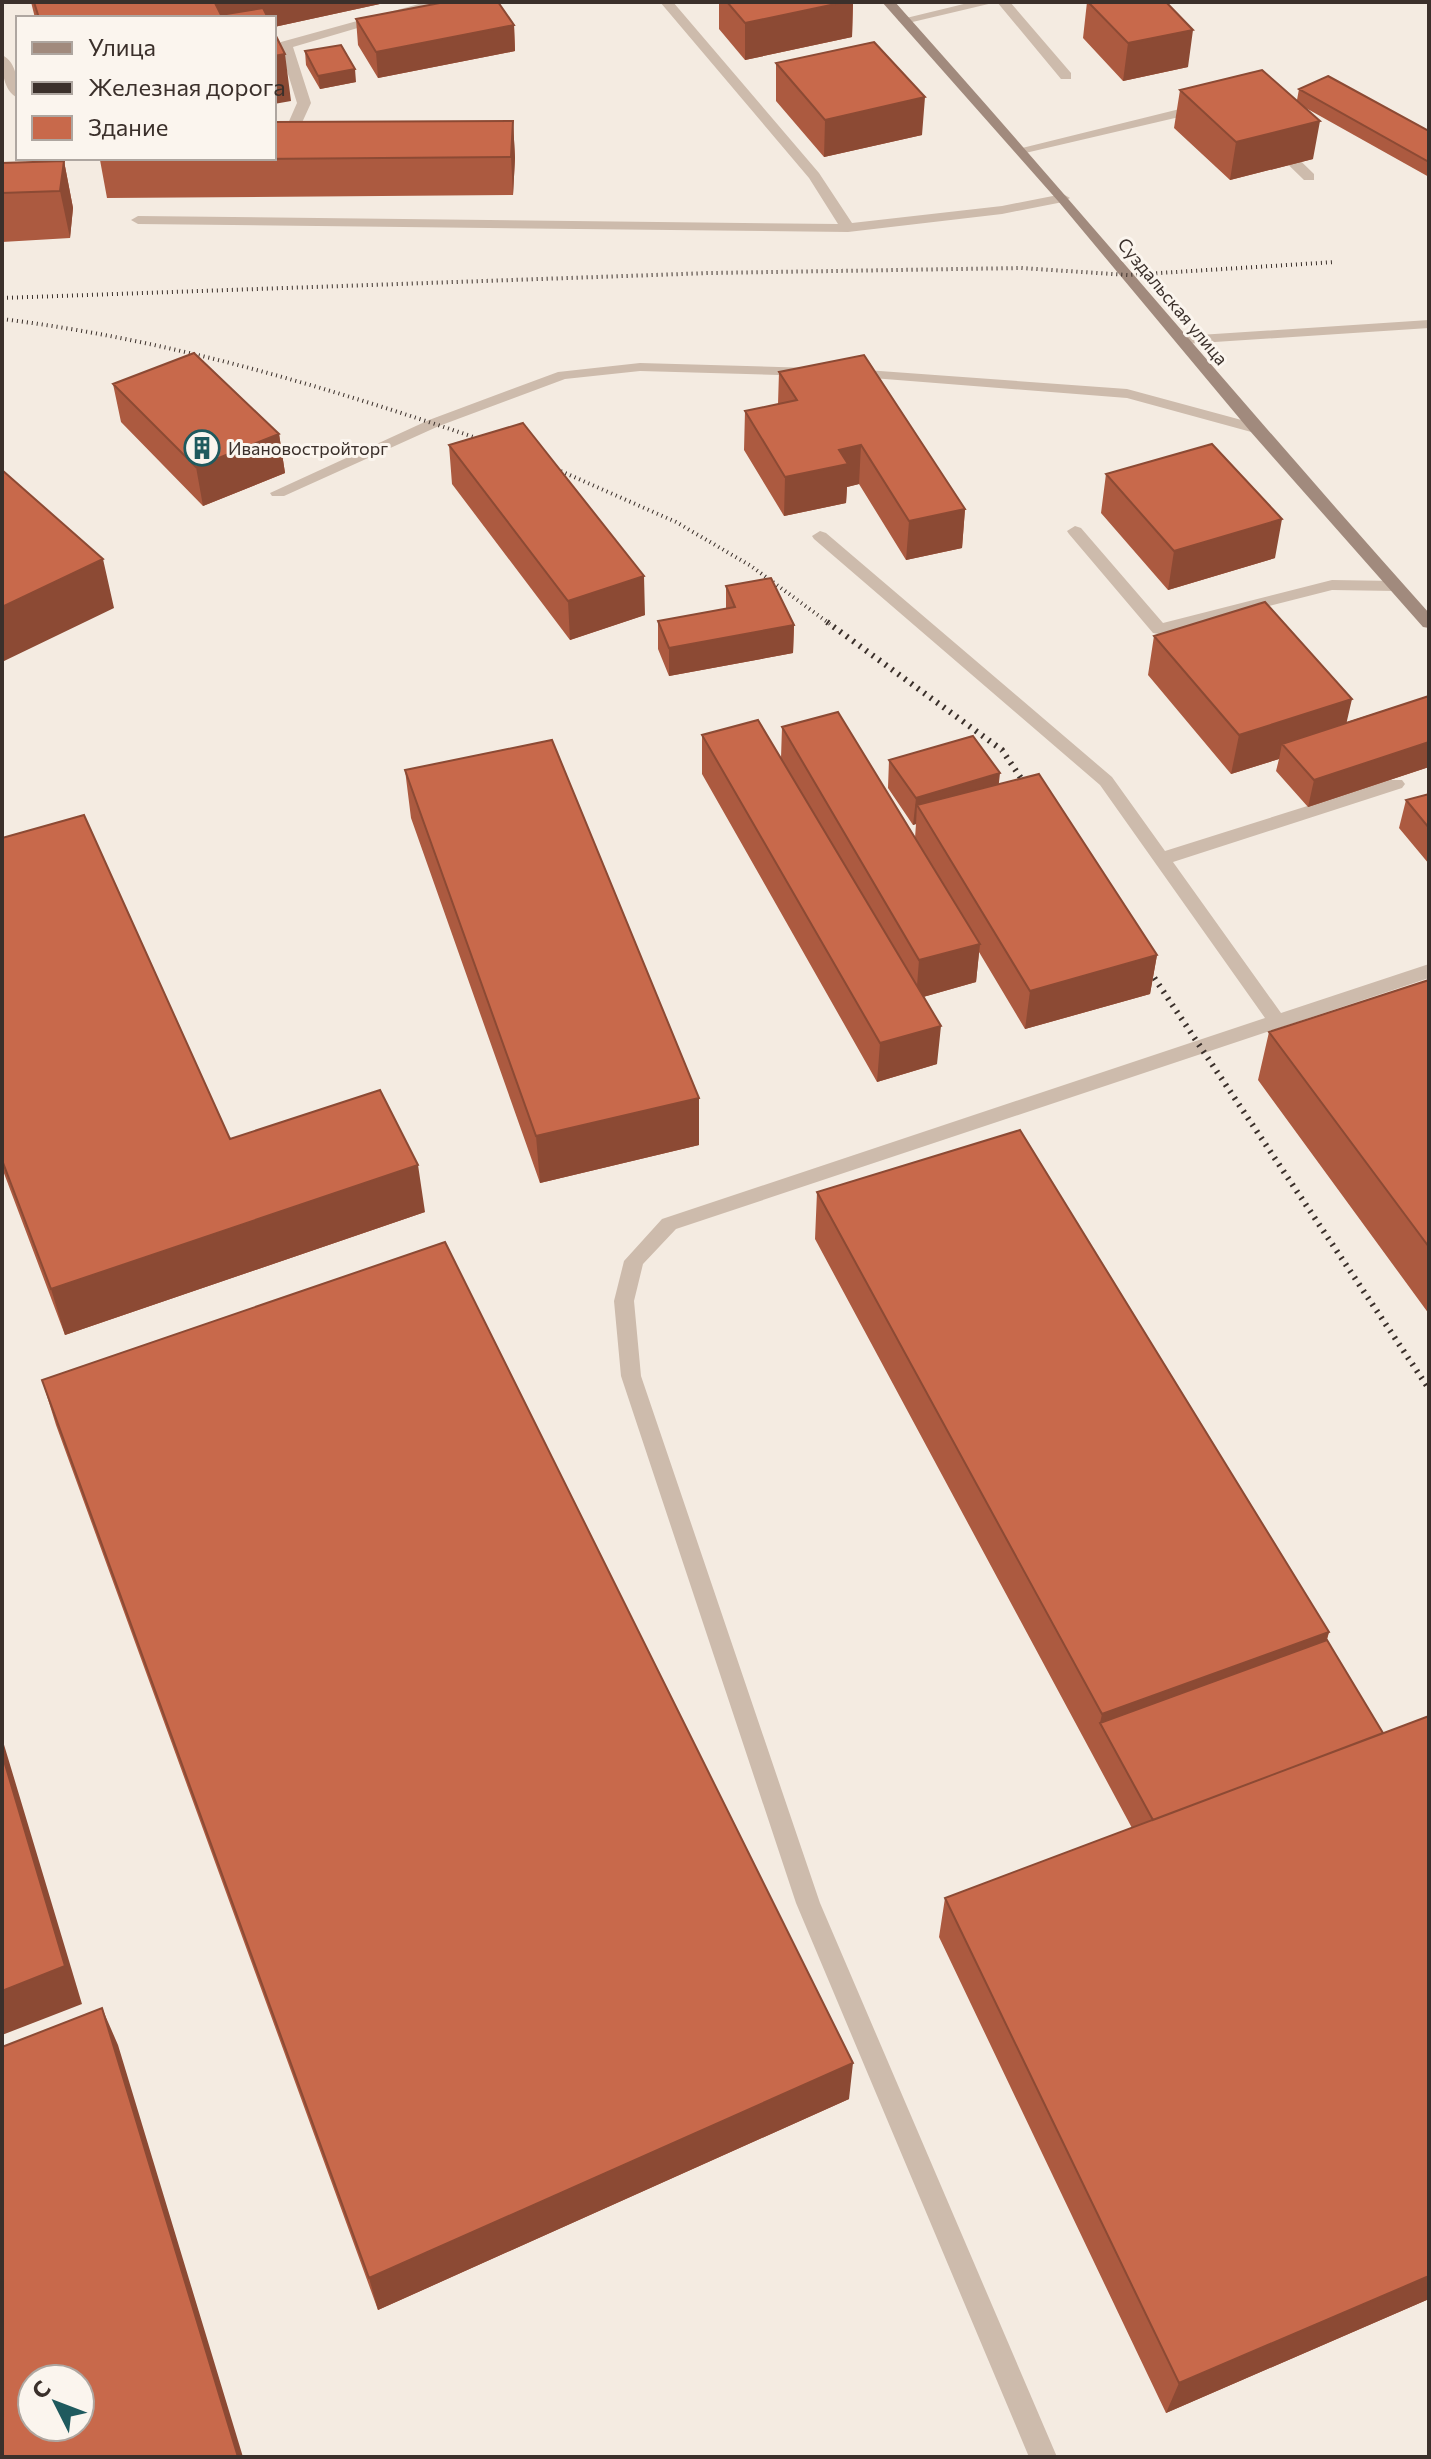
<svg xmlns="http://www.w3.org/2000/svg" width="1431" height="2459" viewBox="0 0 1431 2459" font-family="Commissioner,sans-serif">
	<style>
		.lines { fill: none; stroke-linecap: round; stroke-linejoin: round }
		.service { fill: #cdbbac; fill-rule: evenodd }
		.minor { fill: #cdbbac; fill-rule: evenodd }
		.secondary { fill: #a18a7d; fill-rule: evenodd }
		.rail-far1 { stroke: #3b302b; stroke-width: 4; stroke-dasharray: 1 4; stroke-linecap: butt }
		.rail { stroke: #3b302b; stroke-width: 6; stroke-dasharray: 2 6; stroke-linecap: butt }
		.wall { fill: #ac5a40 }
		.shaded-wall { fill: #8c4a34 }
		.building { fill: #c8694b; stroke: #8c4a34; stroke-width: 2; fill-rule: evenodd }
		.labels { text-anchor: middle; dominant-baseline: central; stroke-width: 6; stroke-linejoin: round; paint-order: stroke }
		.far-street-label { font-size: 18px; fill: #3b302b; stroke: #fbf5ee }
		.far-poi-label { font-size: 18px; fill: #3b302b; stroke: #fbf5ee; text-anchor: start }
	</style>
	<rect width="100%" height="100%" fill="#f4ebe1"/>
	<g class="lines">
		<!-- service -->
		<path class="service" d="M 426,2 L 446,2 L 293,47 L 311,103 L 289,151 L 274,152 L 274,144 L 279,144 L 297,103 L 279,45 L 281,42 Z
			M 660,2 L 673,2 L 819,173 L 852,223 L 1002,206 L 1063,194 L 1070,198 L 1063,202 L 1002,214 L 848,232 L 138,224 L 131,220 L 138,216 L 838,224 L 809,178 Z
			M 997,2 L 1010,2 L 1071,73 L 1071,79 L 1061,79 Z
			M 2,55 C 17,62 18,83 18,98 C 3,91 2,70 2,55 Z
			M 1200,104 L 1205,105 L 1205,111 L 1021,154 L 1014,150 Z
			M 1270,141 L 1280,141 L 1314,174 L 1314,180 L 1304,180 L 1270,147 Z
			M 1429,320 L 1429,328 L 1184,344 L 1177,340 L 1184,336 Z
			M 640,363 L 812,368 L 819,372 L 812,376 L 640,371 L 565,379 L 439,426 L 284,496 L 272,496 L 270,493 L 429,420 L 558,372 Z
			M 852,369 L 1127,389 L 1260,425 L 1263,428 L 1255,433 L 1127,398 L 847,376 L 847,370 Z
			M 1075,526 L 1081,528 L 1163,623 L 1332,580 L 1396,581 L 1404,586 L 1396,591 L 1332,590 L 1159,634 L 1153,633 L 1069,534 L 1067,531 Z
			M 820,531 L 826,533 L 1112,777 L 1165,851 L 1390,780 L 1402,780 L 1405,784 L 1402,788 L 1173,862 L 1281,1013 L 1429,964 L 1429,978 L 676,1229 L 643,1264 L 634,1301 L 641,1376 L 820,1903 L 1057,2457 L 1029,2457 L 796,1903 L 621,1376 L 614,1301 L 624,1261 L 662,1219 L 1265,1018 L 1100,785 L 814,539 L 812,536 Z"/>
		<!-- minor -->
		<path class="minor" d="M 972,2 L 997,2 L 904,24 L 898,20 Z"/>
		<!-- secondary -->
		<path class="secondary" d="M 882,2 L 895,2 C 1076,204 1248,411 1429,613 L 1429,628 L 1423,627 L 1250,431 L 1058,201 Z"/>
		<!-- rail-far1 -->
		<path class="rail-far1" d="M 2,298 L 710,273 L 1021,268 L 1128,275 L 1335,262
			M 2,319 C 173,340 334,389 497,445
			M 538,461 L 676,522 L 751,566 L 830,624"/>
		<!-- rail -->
		<path class="rail" d="M 827,622 L 1002,750 L 1035,799
			M 1141,958 L 1429,1389"/>
	</g>
	<!-- wall -->
	<path class="wall" d="M 31,2 L 389,2 L 274,27 L 274,18 L 35,18 Z
		M 719,2 L 853,2 L 852,37 L 745,60 L 719,29 Z
		M 1087,2 L 1166,2 L 1188,67 L 1123,81 L 1083,38 Z
		M 356,19 L 514,25 L 515,51 L 378,78 L 358,45 Z
		M 305,51 L 356,82 L 320,89 L 306,65 Z
		M 776,63 L 922,135 L 824,157 L 776,101 Z
		M 1299,89 L 1429,131 L 1429,177 L 1304,107 L 1313,159 L 1230,180 L 1174,128 L 1180,90 L 1297,100 Z
		M 513,121 L 515,158 L 513,195 L 107,198 L 100,160 Z
		M 64,161 L 73,208 L 70,238 L 2,242 L 2,163 Z
		M 779,372 L 965,509 L 962,548 L 906,560 L 859,484 L 847,487 L 846,503 L 784,516 L 744,450 L 745,411 L 778,404 Z
		M 113,384 L 279,434 L 285,473 L 203,506 L 121,422 Z
		M 449,445 L 645,615 L 570,640 L 452,484 Z
		M 1106,474 L 1275,558 L 1168,590 L 1101,513 Z
		M 726,586 L 794,625 L 793,653 L 669,676 L 658,649 L 658,621 L 726,609 Z
		M 1154,636 L 1347,722 L 1429,696 L 1429,767 L 1308,807 L 1276,771 L 1279,759 L 1231,774 L 1148,675 Z
		M 782,727 L 915,838 L 916,824 L 913,825 L 888,788 L 889,760 L 999,785 L 1157,955 L 1150,994 L 1025,1029 L 979,952 L 976,982 L 923,997 L 937,1064 L 877,1082 L 702,774 L 702,735 L 781,758 Z
		M 405,770 L 699,1145 L 540,1183 L 411,818 Z
		M 1429,794 L 1429,864 L 1399,828 L 1406,800 Z
		M 2,838 L 230,1139 L 425,1212 L 65,1335 L 2,1168 Z
		M 1429,980 L 1429,1314 L 1258,1080 L 1269,1032 Z
		M 817,1192 L 1329,1632 L 1327,1640 L 1383,1733 L 1429,1716 L 1429,2299 L 1166,2413 L 939,1937 L 945,1898 L 1132,1828 L 815,1239 Z
		M 42,1380 L 849,2099 L 378,2310 L 56,1425 Z"/>
	<!-- shaded-wall -->
	<path class="shaded-wall" d="M 220,2 L 389,2 L 274,27 L 274,18 L 217,18 L 215,3 Z
		M 845,2 L 853,2 L 852,37 L 745,60 L 745,23 Z
		M 514,25 L 515,51 L 378,78 L 376,52 Z
		M 1193,30 L 1188,67 L 1123,81 L 1128,43 Z
		M 285,54 L 291,101 L 274,104 L 274,56 Z
		M 355,69 L 356,82 L 320,89 L 318,76 Z
		M 925,97 L 922,135 L 824,157 L 825,120 Z
		M 513,121 L 515,158 L 513,195 L 511,157 Z
		M 1320,121 L 1313,159 L 1230,180 L 1236,142 Z
		M 64,161 L 73,208 L 70,238 L 60,191 Z
		M 279,434 L 285,473 L 203,506 L 196,467 Z
		M 861,445 L 859,484 L 847,487 L 846,503 L 784,516 L 785,477 L 839,450 Z
		M 965,509 L 962,548 L 906,560 L 909,521 Z
		M 1282,519 L 1275,558 L 1168,590 L 1174,551 Z
		M 103,559 L 114,608 L 2,662 L 2,607 Z
		M 644,576 L 645,615 L 570,640 L 568,601 Z
		M 794,625 L 793,653 L 669,676 L 669,648 Z
		M 1352,699 L 1343,738 L 1282,744 L 1279,759 L 1231,774 L 1239,735 Z
		M 1429,742 L 1429,767 L 1308,807 L 1314,780 Z
		M 1000,773 L 997,800 L 917,805 L 916,824 L 913,825 L 916,798 Z
		M 980,944 L 976,982 L 916,999 L 919,960 Z
		M 1157,955 L 1150,994 L 1025,1029 L 1030,991 Z
		M 941,1026 L 937,1064 L 877,1082 L 880,1043 Z
		M 699,1098 L 699,1145 L 540,1183 L 536,1136 Z
		M 418,1165 L 425,1212 L 65,1335 L 51,1289 Z
		M 1329,1632 L 1315,1674 L 1100,1723 L 1102,1714 Z
		M 2,1738 L 82,2004 L 2,2035 Z
		M 102,2008 L 118,2045 L 243,2457 L 238,2457 Z
		M 853,2063 L 849,2099 L 378,2310 L 369,2278 Z
		M 1429,2276 L 1429,2299 L 1166,2413 L 1179,2383 Z"/>
	<!-- building -->
	<path class="building" d="M 34,2 L 220,2 L 215,3 L 221,15 L 263,8 L 268,18 L 39,18 Z
		M 445,2 L 498,2 L 514,25 L 376,52 L 356,19 Z
		M 727,2 L 845,2 L 745,23 Z
		M 1088,2 L 1166,2 L 1193,30 L 1128,43 Z
		M 274,32 L 285,54 L 274,56 Z
		M 874,42 L 925,97 L 825,120 L 776,63 Z
		M 341,45 L 355,69 L 318,76 L 305,51 Z
		M 1262,70 L 1320,121 L 1236,142 L 1180,90 Z
		M 1328,76 L 1429,131 L 1429,162 L 1299,89 Z
		M 513,121 L 511,157 L 100,160 L 100,158 L 274,158 L 274,122 Z
		M 64,161 L 60,191 L 2,193 L 2,163 Z
		M 194,353 L 279,434 L 196,467 L 113,384 Z
		M 864,355 L 965,509 L 909,521 L 861,445 L 839,450 L 848,464 L 785,477 L 745,411 L 797,400 L 779,372 Z
		M 523,423 L 644,576 L 568,601 L 449,445 Z
		M 1212,444 L 1282,519 L 1174,551 L 1106,474 Z
		M 2,470 L 103,559 L 2,607 Z
		M 771,578 L 794,625 L 669,648 L 658,621 L 735,607 L 726,586 Z
		M 1265,602 L 1352,699 L 1239,735 L 1154,636 Z
		M 1429,696 L 1429,742 L 1314,780 L 1282,744 Z
		M 838,712 L 980,944 L 919,960 L 782,727 Z
		M 758,720 L 941,1026 L 880,1043 L 702,735 Z
		M 973,736 L 1000,773 L 916,798 L 889,760 Z
		M 552,740 L 699,1098 L 536,1136 L 405,770 Z
		M 1039,774 L 1157,955 L 1030,991 L 917,805 Z
		M 1429,794 L 1429,828 L 1406,800 Z
		M 84,815 L 230,1139 L 380,1090 L 418,1165 L 51,1289 L 2,1160 L 2,838 Z
		M 1429,980 L 1429,1247 L 1269,1032 Z
		M 1020,1130 L 1329,1632 L 1102,1714 L 817,1192 Z
		M 445,1242 L 853,2063 L 369,2278 L 42,1380 Z
		M 1327,1640 L 1383,1733 L 1153,1820 L 1100,1723 Z
		M 1429,1716 L 1429,2276 L 1179,2383 L 945,1898 Z
		M 2,1754 L 65,1966 L 2,1991 Z
		M 102,2008 L 238,2457 L 2,2457 L 2,2047 ZM 32,2379 L 80,2379 L 80,2427 L 32,2427 Z"/>
	<!-- icons -->
	<defs>
		<symbol id="building-ring" viewBox="-11 -11 22 22"><circle r="9.5" fill="#fbf5ee" stroke="#1f5a5e" stroke-width="1.5"/><path d="M-4-6H4V6H1V3H-1V6H-4ZM-2.5-4.3h1.7v1.8h-1.7ZM.8-4.3h1.7v1.8H.8ZM-2.5-1h1.7V.8h-1.7ZM.8-1h1.7V.8H.8Z" fill="#1f5a5e"/></symbol>
	</defs>
	<g fill-rule="evenodd">
		<use href="#building-ring" x="182" y="428" width="40" height="40"/>
	</g>
	<g class="labels">
		<!-- far-street labels -->
		<g class="far-street-label">
			<text transform="translate(1173 301) rotate(50)">Суздальская улица</text>
		</g>
		<!-- far-poi labels -->
		<g class="far-poi-label">
			<text x="228" y="448">Ивановостройторг</text>
		</g>
	</g>
	<!-- border -->
	<rect width="1431" height="2459" fill="none" stroke="#3b302b" stroke-width="8"/>
	<!-- legend -->
	<rect x="16" y="16" width="260" height="144" fill="#fbf5ee" stroke="#aea6a0" stroke-width="2"/>
	<rect x="32" y="42" width="40" height="12" fill="#a18a7d" stroke="#aea6a0" stroke-width="2"/>
	<text x="88" y="56" font-size="24" fill="#3b302b">Улица</text>
	<rect x="32" y="82" width="40" height="12" fill="#3b302b" stroke="#aea6a0" stroke-width="2"/>
	<text x="88" y="96" font-size="24" fill="#3b302b">Железная дорога</text>
	<rect x="32" y="116" width="40" height="24" fill="#c8694b" stroke="#aea6a0" stroke-width="2"/>
	<text x="88" y="136" font-size="24" fill="#3b302b">Здание</text>
	<!-- north arrow -->
	<g transform="translate(56 2403) rotate(312)"><circle r="38" fill="#fbf5ee" stroke="#aea6a0" stroke-width="2"/>
	<path d="M0-6L14 30L0 20L-14 30Z" fill="#1f5a5e"/>
	<text y="-12" font-size="22" font-weight="bold" text-anchor="middle" fill="#3b302b">С</text>
	</g>
</svg>
